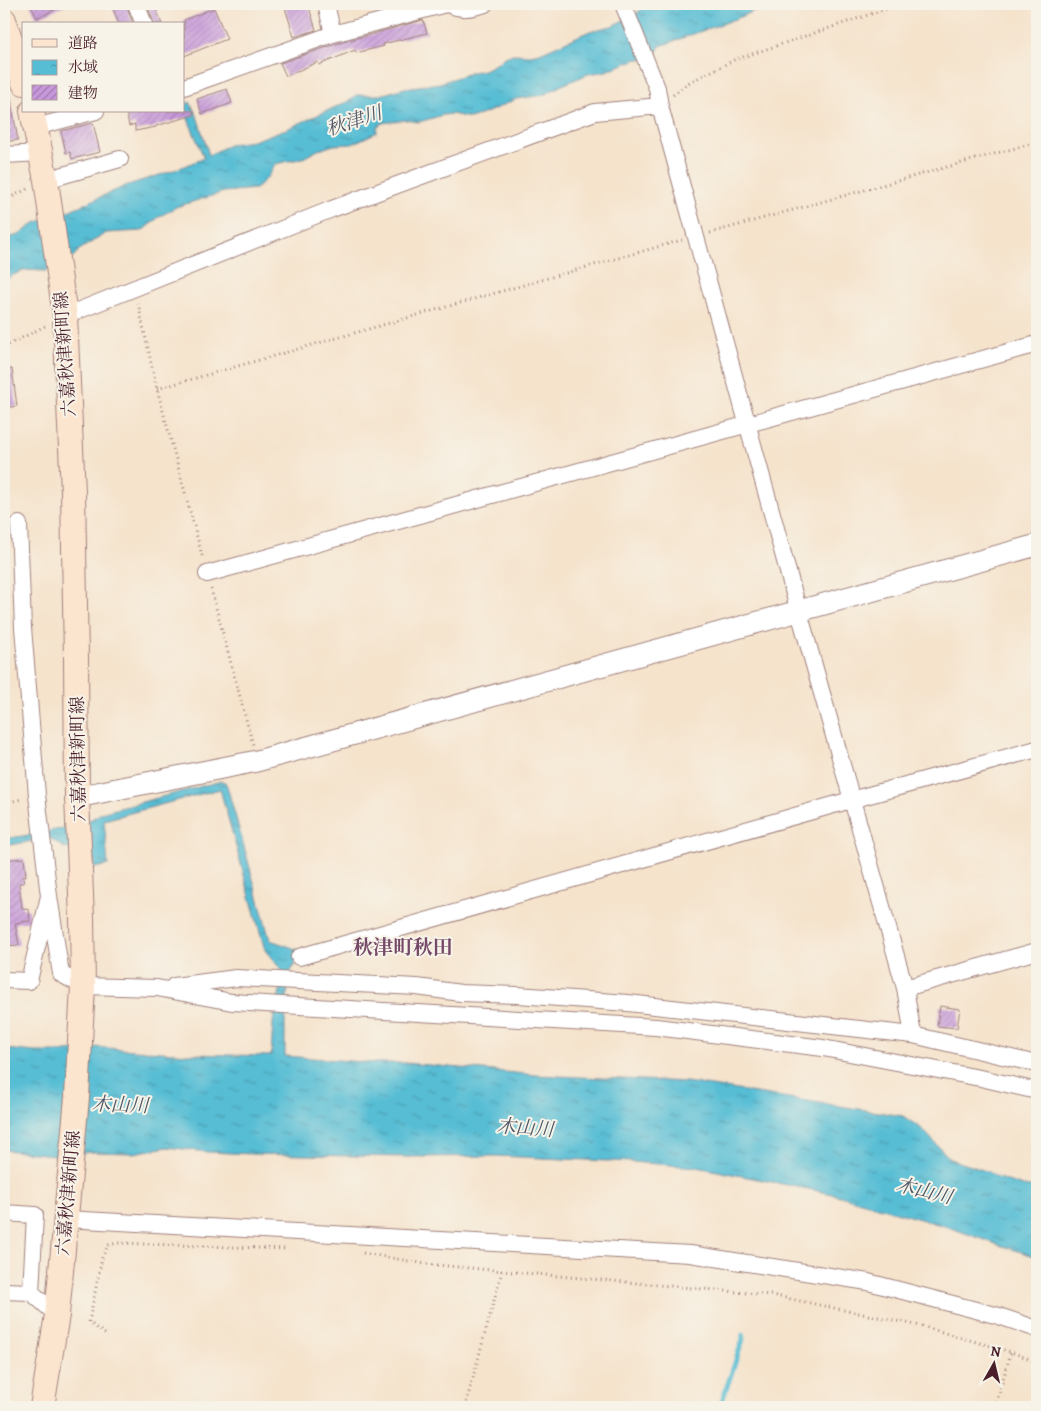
<svg xmlns="http://www.w3.org/2000/svg" width="1041" height="1411" viewBox="0 0 1041 1411" font-family="Alegreya,'Noto Serif JP',serif">
	<style>
		.water { fill: url(#water-ripples); stroke: #506e80 }
		.lines { fill: none; stroke-linecap: round; stroke-linejoin: round }
		.stream { stroke: #57bdd4; stroke-width: 5 }
		.building { fill: url(#building-hatch) }
		.minor-casing { stroke: #a0817c; stroke-width: 18 }
		.tertiary-casing { stroke: #a0817c; stroke-width: 23 }
		.secondary-casing { stroke: #a0817c; stroke-width: 26 }
		.path { stroke: #a0817c; stroke-width: 3; stroke-dasharray: 1 4; stroke-linecap: butt }
		.minor { stroke: #fff; stroke-width: 16 }
		.tertiary { stroke: #fff; stroke-width: 21 }
		.secondary { stroke: #fce5cf; stroke-width: 24 }
		.labels { text-anchor: middle; dominant-baseline: central; stroke-width: 4; stroke-linejoin: round; paint-order: stroke }
		.street-label { font-size: 18px; fill: #4a1f2b; stroke: #f7f3e8 }
		.water-label { font-size: 19px; font-style: italic; fill: #4f5666; stroke: #f7f3e8 }
		.quarter-label { font-size: 20px; font-weight: bold; fill: #754968; stroke: #f7f3e8 }
	</style>
	<defs>
		<pattern id="water-ripples" width="26" height="14" patternUnits="userSpaceOnUse" patternTransform="scale(1.25)"><rect width="26" height="14" fill="#57bdd4"/><path d="M2 4q2-2 4 0t4 0M15 11q2-2 4 0t4 0" fill="none" stroke="#4a99ac"/></pattern>
		<pattern id="building-hatch" width="6" height="6" patternUnits="userSpaceOnUse" patternTransform="scale(1.25)"><rect width="6" height="6" fill="#c697da"/><path d="M-1 1l2-2M0 6l6-6M5 7l2-2" fill="none" stroke="#a37bb1"/></pattern>
	</defs>
	<rect width="100%" height="100%" fill="#f7f3e8"/>
	<filter id="ink" filterUnits="userSpaceOnUse"><feTurbulence type="fractalNoise" baseFrequency=".02" numOctaves="2"/><feDisplacementMap in="SourceGraphic" scale="10" xChannelSelector="R" yChannelSelector="G"/><feConvolveMatrix kernelMatrix="1 2 1 2 8 2 1 2 1" color-interpolation-filters="sRGB"/></filter>
	<filter id="wash" filterUnits="userSpaceOnUse"><feTurbulence type="fractalNoise" baseFrequency=".0096" numOctaves="4" result="noise"/><feDisplacementMap in="SourceGraphic" scale="20" xChannelSelector="R" yChannelSelector="G"/><feGaussianBlur stdDeviation="1.12" result="paint"/><feColorMatrix in="noise" values="0 0 0 0 0 0 0 0 0 0 0 0 0 0 0 0 0 1.4 0 .05"/><feComposite in="paint" operator="in"/></filter>
	<g filter="url(#wash)">
		<rect width="100%" height="100%" fill="#f5e3cc"/>
		<!-- water -->
		<path class="water" d="M 647,4 L 770,4 L 735,19 L 660,46 L 653,59 L 637,59 L 606,71 L 588,74 L 562,85 L 543,95 L 516,99 L 486,113 L 470,118 L 452,114 L 443,115 L 419,122 L 406,120 L 382,123 L 377,127 L 377,132 L 352,144 L 334,145 L 318,150 L 303,158 L 275,164 L 267,178 L 255,189 L 224,192 L 176,207 L 159,217 L 142,231 L 106,233 L 79,250 L 73,257 L 45,271 L 24,270 L 11,276 L 4,282 L 4,239 L 19,235 L 35,223 L 68,211 L 128,185 L 172,171 L 204,158 L 184,109 L 184,105 L 190,102 L 197,116 L 209,155 L 231,144 L 253,141 L 289,128 L 351,100 L 356,95 L 380,95 L 405,88 L 440,83 L 473,72 L 484,70 L 498,63 L 503,58 L 513,54 L 531,55 L 540,53 L 590,31 L 612,26 L 637,13 Z
			M 221,781 L 225,782 L 227,786 L 270,940 L 299,950 L 299,957 L 289,975 L 285,1022 L 285,1056 L 376,1063 L 407,1063 L 536,1075 L 686,1082 L 903,1116 L 922,1129 L 950,1159 L 989,1172 L 998,1178 L 1023,1186 L 1037,1188 L 1037,1257 L 999,1245 L 948,1227 L 833,1194 L 697,1167 L 631,1162 L 497,1156 L 409,1157 L 253,1154 L 208,1152 L 167,1147 L 133,1153 L 93,1152 L 55,1155 L 4,1150 L 4,1049 L 35,1052 L 60,1052 L 93,1047 L 188,1054 L 271,1056 L 273,1022 L 284,973 L 265,950 L 220,789 L 104,820 L 108,865 L 94,868 L 94,858 L 63,847 L 50,838 L 4,846 L 4,839 C 28,835 84,828 101,813 Z"/>
		<g class="lines">
			<!-- stream -->
			<path class="stream" d="M 720,1407 L 743,1339 L 743,1335"/>
		</g>
		<g id="blocks">
			<!-- building -->
			<path class="building" d="M 30,4 L 68,4 L 37,18 Z
				M 111,4 L 126,4 L 133,24 L 119,24 Z
				M 147,4 L 154,4 L 162,24 L 154,24 Z
				M 284,4 L 308,4 L 316,30 L 294,37 Z
				M 381,4 L 408,4 L 383,10 Z
				M 214,8 L 227,39 L 184,56 L 184,20 Z
				M 423,20 L 427,33 L 383,44 L 384,46 L 356,53 L 355,50 L 319,65 L 318,62 L 286,76 L 280,63 L 336,44 Z
				M 227,89 L 232,103 L 202,114 L 197,99 Z
				M 4,96 L 10,96 L 18,140 L 4,142 Z
				M 126,111 L 194,111 L 194,115 L 156,126 L 156,127 L 135,131 L 135,124 L 129,126 Z
				M 93,123 L 100,152 L 72,159 L 70,152 L 66,153 L 61,131 Z
				M 12,369 L 17,406 L 4,408 L 4,370 Z
				M 24,858 L 26,876 L 23,877 L 24,883 L 19,883 L 22,908 L 29,910 L 30,921 L 15,923 L 19,945 L 4,946 L 4,860 Z
				M 940,1006 L 960,1009 L 957,1028 L 937,1026 Z"/>
		</g>
	</g>
	<g filter="url(#ink)">
		<use href="#blocks" fill-opacity="0" stroke="#a0817c" stroke-width="1"/>
		<g class="lines">
			<defs>
				<path id="minor" d="M 136,4 L 144,24
					M 326,4 L 333,34
					M 447,4 C 463,10 468,9 485,4
					M 623,4 L 657,88 L 660,106 L 799,612 L 905,988 L 913,1035
					M 184,87 L 333,34 L 446,4
					M 36,127 L 96,111
					M 4,155 L 41,153
					M 46,180 L 120,159
					M 65,316 L 332,209 L 595,112 L 660,106
					M 207,574 L 1037,344
					M 49,896 L 61,974 L 83,986 L 157,988 L 232,1002 L 656,1027 L 823,1048 L 985,1079 L 1037,1091
					M 299,957 L 851,800 L 1037,749
					M 4,980 L 29,981 L 49,896 L 37,795 L 23,628 L 19,524
					M 174,986 L 236,978 L 417,987 L 461,993 L 518,995 L 628,1003 L 913,1035 L 1037,1064
					M 905,988 L 1037,951
					M 4,1213 L 35,1215 L 31,1292
					M 66,1219 L 690,1254 L 868,1282 L 999,1316 L 1037,1329
					M 4,1291 L 31,1292 L 57,1315"/>
				<path id="tertiary" d="M 77,797 L 257,761 L 1037,545"/>
				<path id="secondary" d="M 4,20 L 24,83
					M 32,111 L 46,180 L 65,316 L 73,492 L 76,659 L 77,797 L 82,919 L 83,986 L 77,1097 L 57,1315 L 42,1407"/>
			</defs>
			<!-- minor casing -->
			<use href="#minor" class="minor-casing"/>
			<!-- tertiary casing -->
			<use href="#tertiary" class="tertiary-casing"/>
			<!-- secondary casing -->
			<use href="#secondary" class="secondary-casing"/>
			<!-- path -->
			<path class="path" d="M 673,95 L 688,83 L 734,60 L 901,4
				M 4,201 L 29,188
				M 710,233 L 1037,142
				M 138,303 L 157,389 L 203,559
				M 4,347 L 47,325
				M 157,389 L 682,240
				M 211,589 L 253,745
				M 4,803 L 22,799
				M 363,1253 L 426,1264 L 502,1271
				M 105,1334 L 89,1322 L 102,1258 L 108,1245 L 118,1243 L 287,1249
				M 465,1407 L 502,1271 L 771,1295 L 921,1326 L 1011,1352 L 1037,1362
				M 995,1407 L 1011,1352"/>
			<!-- minor -->
			<use href="#minor" class="minor"/>
			<!-- tertiary -->
			<use href="#tertiary" class="tertiary"/>
			<!-- secondary -->
			<use href="#secondary" class="secondary"/>
		</g>
	</g>
	<g class="labels">
		<!-- street labels -->
		<g class="street-label">
			<text transform="translate(65 354) rotate(-94)">六嘉秋津新町線</text>
			<text transform="translate(78 759) rotate(-91)">六嘉秋津新町線</text>
			<text transform="translate(68 1193) rotate(-85)">六嘉秋津新町線</text>
		</g>
		<!-- water labels -->
		<g class="water-label">
			<text transform="translate(354 121) rotate(-18)">秋津川</text>
			<text transform="translate(120 1105) rotate(2)">木山川</text>
			<text transform="translate(525 1128) rotate(4)">木山川</text>
			<text transform="translate(924 1191) rotate(14)">木山川</text>
		</g>
		<!-- quarter labels -->
		<g class="quarter-label">
			<text x="403" y="947">秋津町秋田</text>
		</g>
	</g>
	<!-- margin -->
	<rect width="1041" height="1411" fill="none" stroke="#f7f3e8" stroke-width="20"/>
	<!-- legend -->
	<rect x="22" y="22" width="162" height="90" fill="#f7f3e8" stroke="#b29e9c"/>
	<rect x="32" y="39" width="25" height="8" fill="#fce5cf" stroke="#b29e9c"/>
	<text x="68" y="48" font-size="15" fill="#4a1f2b">道路</text>
	<rect x="32" y="60" width="25" height="15" fill="url(#water-ripples)" stroke="#b29e9c"/>
	<text x="68" y="72" font-size="15" fill="#4a1f2b">水域</text>
	<rect x="32" y="85" width="25" height="15" fill="url(#building-hatch)" stroke="#b29e9c"/>
	<text x="68" y="98" font-size="15" fill="#4a1f2b">建物</text>
	<!-- north arrow -->
	<g transform="translate(994 1364) rotate(8)" stroke="#f7f3e8" stroke-width="4" paint-order="stroke">
	<path d="M0-4L9 19L0 12L-9 19Z" fill="#4a1f2b"/>
	<text y="-8" font-size="14" font-weight="bold" text-anchor="middle" fill="#4a1f2b">N</text>
	</g>
</svg>
